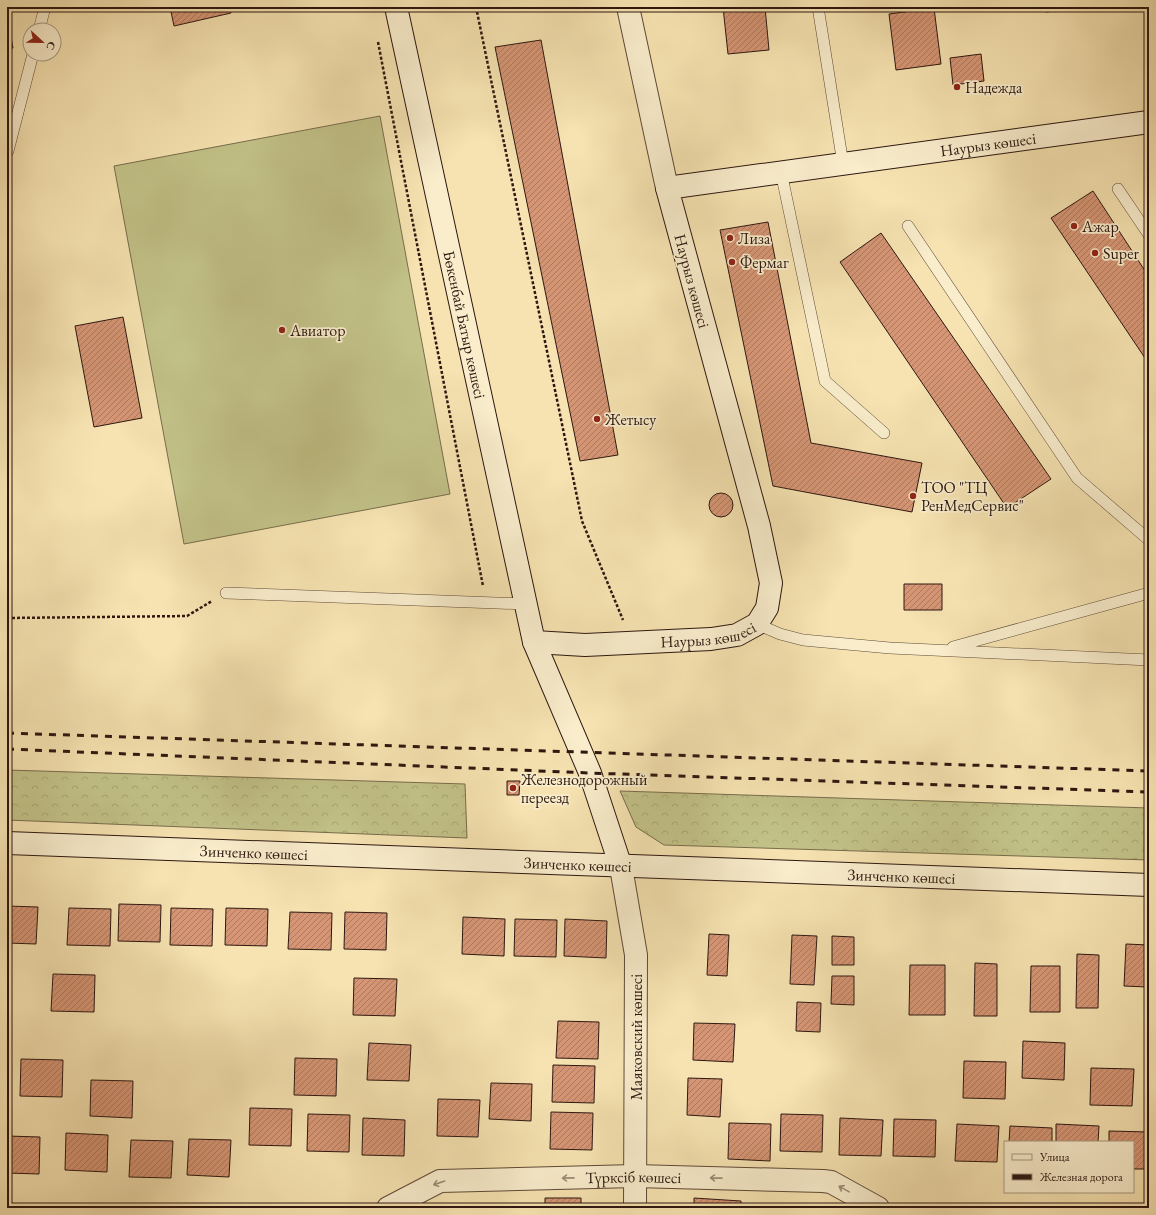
<svg xmlns="http://www.w3.org/2000/svg" width="1156" height="1215" viewBox="0 0 1156 1215" font-family="'EB Garamond',serif">
	<style>
		.forest { fill: url(#forest-crowns); stroke: #786c4c }
		.pitch { fill: #c2c288; stroke: #786c4c }
		.building { fill: url(#building-hatch); stroke: #2d1710 }
		.lines { fill: none; stroke-linecap: round; stroke-linejoin: round }
		.lane-casing { stroke: #5f4a38; stroke-width: 12 }
		.street-casing { stroke: #5f4a38; stroke-width: 24 }
		.secondary-casing { stroke: #2d1710; stroke-width: 24 }
		.path { stroke: #2d1710; stroke-width: 2.5; stroke-dasharray: 3 2; stroke-linecap: butt }
		.lane { stroke: #f9edcc; stroke-width: 11 }
		.street { stroke: #f9edcc; stroke-width: 22 }
		.secondary { stroke: #f9edcc; stroke-width: 22 }
		.rail { stroke: #2d1710; stroke-width: 3; stroke-dasharray: 7 7; stroke-linecap: butt }
		.oneway { stroke: #9d8d77 }
		.poi-dot { fill: #8f2418; stroke: #f9edcc; stroke-width: 1.5 }
		.labels { text-anchor: middle; dominant-baseline: central; stroke-width: 3.5; stroke-linejoin: round; paint-order: stroke }
		.poi-label { font-size: 16px; fill: #2d1710; stroke: #f9edcc; text-anchor: start }
		.street-label { font-size: 16px; fill: #2d1710; stroke: #f9edcc }
	</style>
	<defs>
		<pattern id="forest-crowns" width="20" height="18" patternUnits="userSpaceOnUse"><rect width="20" height="18" fill="#c2c288"/><path d="M2 6a3 3 0 1 1 6 0M12 15a3 3 0 1 1 6 0" fill="none" stroke="#a7a674"/></pattern>
		<pattern id="building-hatch" width="6" height="6" patternUnits="userSpaceOnUse"><rect width="6" height="6" fill="#d69675"/><path d="M-1 1l2-2M0 6l6-6M5 7l2-2" fill="none" stroke="#ae795f"/></pattern>
	</defs>
	<rect width="100%" height="100%" fill="#f6e3b1"/>
	<filter id="stains"><feTurbulence type="fractalNoise" baseFrequency=".005" numOctaves="4"/><feColorMatrix values="0 0 0 0 .2 0 0 0 0 .09 0 0 0 0 .02 0 0 0 .5 -.17"/></filter>
	<radialGradient id="worn" r=".72"><stop offset=".6" stop-color="#630" stop-opacity="0"/><stop offset="1" stop-color="#630" stop-opacity=".3"/></radialGradient>
	<!-- forest -->
	<path class="forest" d="M 7,770 L 465,784 L 467,838 L 7,820 Z
		M 620,791 L 1149,808 L 1149,860 L 664,845 L 636,827 Z"/>
	<!-- pitch -->
	<path class="pitch" d="M 380,116 L 450,494 L 184,544 L 114,166 Z"/>
	<!-- building -->
	<path class="building" d="M 170,7 L 230,7 L 231,13 L 174,26 Z
		M 723,7 L 765,7 L 769,50 L 728,54 Z
		M 1046,7 L 1078,7 L 1079,8 L 1046,12 Z
		M 934,8 L 941,64 L 896,70 L 889,14 Z
		M 7,17 L 13,48 L 7,50 Z
		M 541,40 L 618,455 L 580,461 L 495,47 Z
		M 981,54 L 984,81 L 953,85 L 950,58 Z
		M 1093,191 L 1149,277 L 1149,364 L 1051,218 Z
		M 768,222 L 811,443 L 922,463 L 912,512 L 773,486 L 720,230 Z
		M 881,233 L 1051,479 L 1007,508 L 840,262 Z
		M 123,317 L 142,418 L 94,427 L 75,326 Z
		M709 505a12 12 0 1 1 24 0a12 12 0 1 1-24 0Z
		M 904,584 L 942,584 L 942,610 L 904,610 Z
		M 507,781 L 520,781 L 519,795 L 507,795 Z
		M 119,904 L 161,905 L 160,942 L 118,941 Z
		M 7,906 L 38,907 L 36,944 L 7,943 Z
		M 69,908 L 111,909 L 110,946 L 67,945 Z
		M 171,908 L 213,909 L 212,946 L 170,945 Z
		M 226,908 L 268,909 L 267,946 L 225,945 Z
		M 290,912 L 332,913 L 331,950 L 288,949 Z
		M 345,912 L 387,913 L 386,950 L 344,949 Z
		M 463,917 L 505,919 L 504,956 L 462,954 Z
		M 515,919 L 557,920 L 556,957 L 514,956 Z
		M 565,919 L 607,921 L 606,958 L 564,956 Z
		M 709,934 L 729,935 L 727,976 L 707,975 Z
		M 792,935 L 817,936 L 814,985 L 790,984 Z
		M 832,936 L 854,937 L 854,965 L 832,965 Z
		M 1126,944 L 1149,945 L 1147,987 L 1124,986 Z
		M 1077,954 L 1099,955 L 1098,1008 L 1076,1008 Z
		M 975,963 L 997,964 L 997,1016 L 974,1016 Z
		M 910,965 L 945,965 L 945,1015 L 909,1015 Z
		M 1031,966 L 1060,966 L 1060,1012 L 1030,1012 Z
		M 53,974 L 95,975 L 94,1012 L 51,1011 Z
		M 832,976 L 854,976 L 854,1005 L 831,1004 Z
		M 354,978 L 397,979 L 395,1016 L 353,1015 Z
		M 797,1002 L 821,1003 L 820,1032 L 796,1031 Z
		M 558,1021 L 599,1022 L 598,1059 L 556,1058 Z
		M 694,1023 L 735,1024 L 733,1062 L 693,1060 Z
		M 1023,1041 L 1065,1043 L 1064,1080 L 1022,1078 Z
		M 369,1043 L 411,1045 L 409,1081 L 367,1080 Z
		M 295,1058 L 337,1059 L 336,1096 L 294,1095 Z
		M 21,1059 L 63,1060 L 62,1097 L 20,1096 Z
		M 964,1061 L 1006,1062 L 1005,1099 L 963,1098 Z
		M 553,1065 L 595,1066 L 594,1103 L 552,1102 Z
		M 1091,1068 L 1134,1069 L 1132,1106 L 1090,1105 Z
		M 688,1078 L 722,1079 L 720,1117 L 687,1115 Z
		M 91,1080 L 133,1081 L 132,1118 L 90,1116 Z
		M 491,1083 L 532,1084 L 531,1121 L 489,1119 Z
		M 438,1099 L 480,1100 L 478,1137 L 437,1136 Z
		M 250,1108 L 292,1109 L 291,1146 L 249,1145 Z
		M 551,1112 L 593,1113 L 592,1150 L 550,1149 Z
		M 308,1114 L 350,1115 L 349,1152 L 307,1151 Z
		M 781,1114 L 823,1115 L 822,1152 L 780,1151 Z
		M 363,1118 L 405,1120 L 404,1156 L 362,1155 Z
		M 840,1118 L 883,1120 L 881,1156 L 839,1155 Z
		M 894,1119 L 936,1120 L 935,1157 L 893,1156 Z
		M 729,1123 L 771,1124 L 770,1161 L 728,1159 Z
		M 957,1124 L 999,1126 L 997,1162 L 955,1161 Z
		M 1056,1124 L 1099,1126 L 1098,1142 L 1056,1142 Z
		M 1010,1126 L 1052,1128 L 1052,1142 L 1009,1142 Z
		M 1109,1131 L 1149,1132 L 1149,1169 L 1133,1169 L 1133,1142 L 1109,1142 Z
		M 66,1133 L 108,1135 L 107,1172 L 65,1170 Z
		M 7,1136 L 40,1137 L 39,1174 L 7,1173 Z
		M 189,1139 L 231,1140 L 229,1177 L 187,1175 Z
		M 131,1140 L 173,1141 L 171,1178 L 129,1177 Z
		M 545,1198 L 581,1198 L 581,1208 L 545,1208 Z
		M 694,1198 L 741,1201 L 741,1208 L 694,1208 Z"/>
	<g class="lines">
		<defs>
			<path id="lane" d="M 818,7 L 843,164
				M 39,30 L 45,7
				M 8,151 L 33,54
				M 781,172 L 825,381 L 884,433
				M 1118,189 L 1149,235
				M 908,226 L 1077,478 L 1149,540
				M 226,593 L 526,604
				M 757,624 L 780,634 L 803,640 L 890,648 L 1149,660
				M 953,647 L 1149,593"/>
			<g id="street">
				<path d="M 628,7 L 667,188"/>
				<path d="M 621,867 L 636,955 L 635,1208"/>
				<path id="s1" d="M 388,1208 L 440,1181 L 635,1176 L 823,1181 L 831,1182 L 878,1208"/>
			</g>
			<g id="secondary">
				<path id="s2" d="M 396,7 L 534,642 L 590,773 L 621,867"/>
				<path id="s3" d="M 534,642 L 585,645 L 711,639 L 737,635 L 757,624 L 767,608 L 771,583 L 759,526 L 667,188 L 1149,122"/>
				<path id="s4" d="M 7,843 L 1149,885"/>
			</g>
		</defs>
		<!-- lane casing -->
		<use href="#lane" class="lane-casing"/>
		<!-- street casing -->
		<use href="#street" class="street-casing"/>
		<!-- secondary casing -->
		<use href="#secondary" class="secondary-casing"/>
		<!-- path -->
		<path class="path" d="M 476,7 L 582,521 L 623,620
			M 378,42 L 483,586
			M 7,618 L 187,616 L 212,601"/>
		<!-- lane -->
		<use href="#lane" class="lane"/>
		<!-- street -->
		<use href="#street" class="street"/>
		<!-- secondary -->
		<use href="#secondary" class="secondary"/>
		<!-- rail -->
		<path class="rail" d="M 7,733 L 1149,771
			M 7,749 L 590,773 L 1149,792"/>
	</g>
	<!-- one-way arrows -->
	<defs><path id="oneway-shaft" d="M-6 0H5M1.5-3L5.5 0L1.5 3" fill="none" stroke-width="1.6" stroke-linecap="round" stroke-linejoin="round"/></defs>
	<g class="oneway">
		<use href="#oneway-shaft" transform="translate(568 1178) rotate(179)"/>
		<use href="#oneway-shaft" transform="translate(716 1178) rotate(-179)"/>
		<use href="#oneway-shaft" transform="translate(439 1183) rotate(161)"/>
		<use href="#oneway-shaft" transform="translate(844 1189) rotate(-151)"/>
	</g>
	<!-- markers -->
	<g class="poi-dot">
		<circle cx="957" cy="87" r="4"/>
		<circle cx="1074" cy="226" r="4"/>
		<circle cx="730" cy="238" r="4"/>
		<circle cx="1095" cy="253" r="4"/>
		<circle cx="732" cy="262" r="4"/>
		<circle cx="282" cy="330" r="4"/>
		<circle cx="597" cy="419" r="4"/>
		<circle cx="913" cy="496" r="4"/>
		<circle cx="513" cy="788" r="4"/>
	</g>
	<g class="labels">
		<!-- poi labels -->
		<g class="poi-label">
			<text x="965" y="87">Надежда</text>
			<text x="1082" y="226">Ажар</text>
			<text x="738" y="238">Лиза</text>
			<text x="1103" y="253">Super</text>
			<text x="740" y="262">Фермаг</text>
			<text x="290" y="330">Авиатор</text>
			<text x="605" y="419">Жетысу</text>
			<text x="921" y="487">ТОО "ТЦ<tspan x="921" dy="18">РенМедСервис"</tspan></text>
			<text x="521" y="779">Железнодорожный<tspan x="521" dy="18">переезд</tspan></text>
		</g>
		<!-- street labels -->
		<g class="street-label">
			<text stroke="none"><textPath href="#s3" startOffset="1003">Наурыз көшесі</textPath></text>
			<text transform="translate(692 281) rotate(75)">Наурыз көшесі</text>
			<text stroke="none"><textPath href="#s2" startOffset="325">Бөкенбай Батыр көшесі</textPath></text>
			<text stroke="none"><textPath href="#s3" startOffset="175">Наурыз көшесі</textPath></text>
			<text stroke="none"><textPath href="#s4" startOffset="247">Зинченко көшесі</textPath></text>
			<text stroke="none"><textPath href="#s4" startOffset="571">Зинченко көшесі</textPath></text>
			<text stroke="none"><textPath href="#s4" startOffset="895">Зинченко көшесі</textPath></text>
			<text transform="translate(636 1037) rotate(-90)">Маяковский көшесі</text>
			<text stroke="none"><textPath href="#s1" startOffset="252">Түрксіб көшесі</textPath></text>
		</g>
	</g>
	<!-- margin -->
	<rect width="1156" height="1215" fill="none" stroke="#f6e3b1" stroke-width="24"/>
	<rect x="8" y="8" width="1140" height="1199" fill="none" stroke="#2d1710" stroke-width="2"/>
	<rect x="12" y="12" width="1132" height="1191" fill="none" stroke="#2d1710"/>
	<!-- legend -->
	<rect x="1004" y="1141" width="130" height="52" fill="#f9edcc" stroke="#a79781"/>
	<rect x="1012" y="1154" width="20" height="6" fill="#f9edcc" stroke="#a79781"/>
	<text x="1040" y="1161" font-size="12" fill="#2d1710">Улица</text>
	<rect x="1012" y="1174" width="20" height="6" fill="#2d1710" stroke="#a79781"/>
	<text x="1040" y="1181" font-size="12" fill="#2d1710">Железная дорога</text>
	<!-- north arrow -->
	<g transform="translate(42 42) rotate(112)"><circle r="19" fill="#f9edcc" stroke="#a79781"/>
	<path d="M0-3L7 15L0 10L-7 15Z" fill="#8f2418"/>
	<text y="-6" font-size="11" font-weight="bold" text-anchor="middle" fill="#2d1710">С</text>
	</g>
	<rect width="100%" height="100%" filter="url(#stains)"/>
	<rect width="100%" height="100%" fill="url(#worn)"/>
</svg>
